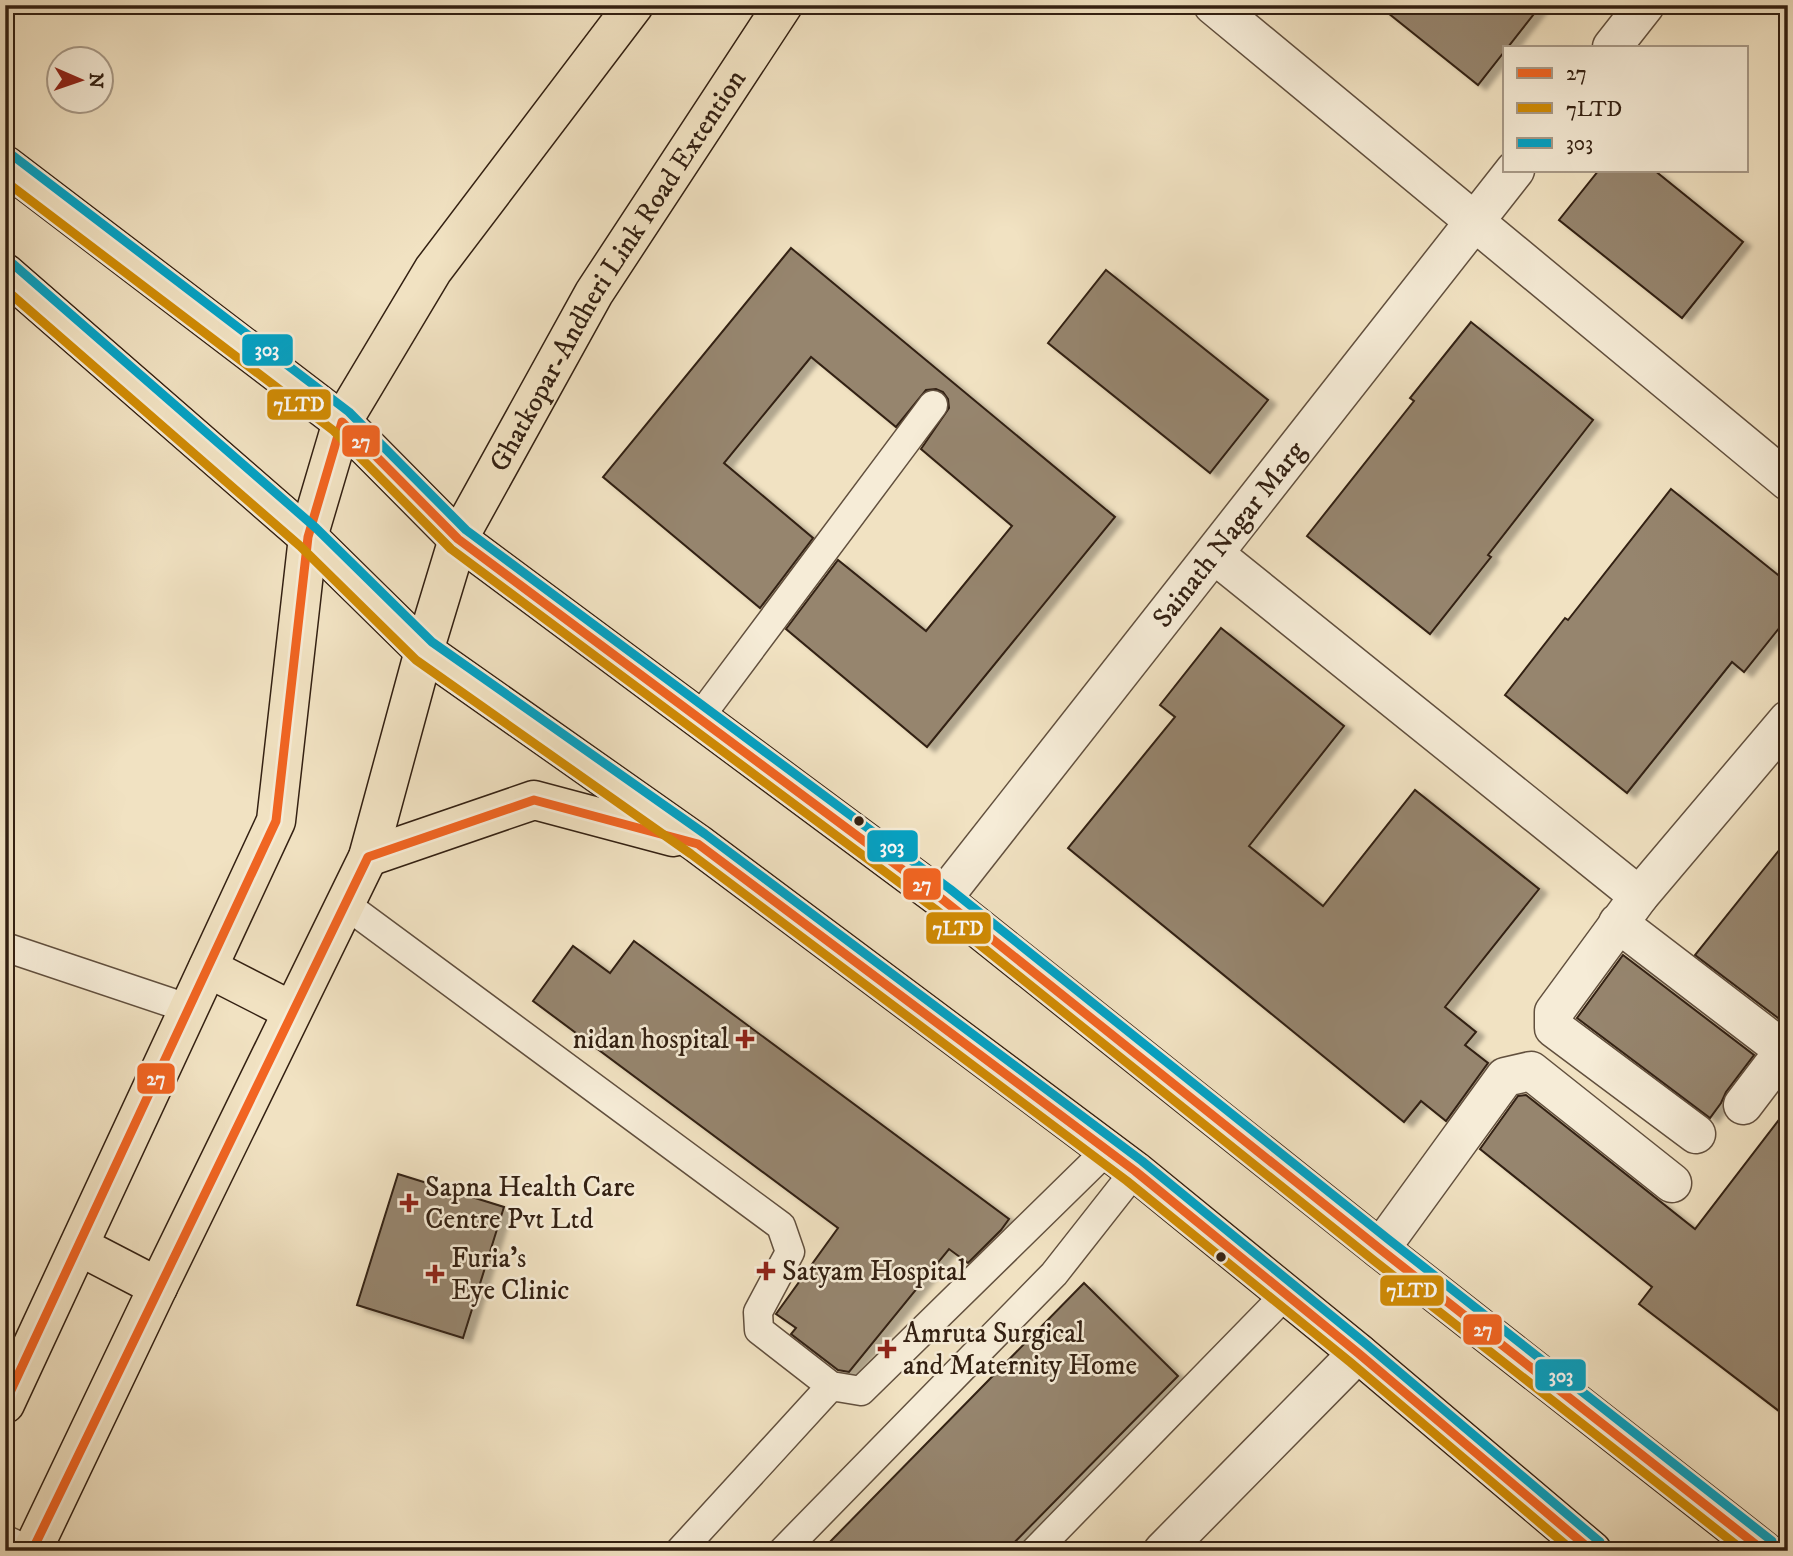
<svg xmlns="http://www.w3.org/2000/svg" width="1793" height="1556" viewBox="0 0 1793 1556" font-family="'IM FELL DW Pica',serif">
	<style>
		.building { fill: #96856e; stroke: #332012; stroke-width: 2; filter: url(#shadow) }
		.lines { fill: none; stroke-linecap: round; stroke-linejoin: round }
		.lane-casing { stroke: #62503e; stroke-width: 31 }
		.street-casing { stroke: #62503e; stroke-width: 41 }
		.primary-casing { stroke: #332012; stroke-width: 41 }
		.lane { stroke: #f6ecd7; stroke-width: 28 }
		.street { stroke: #f6ecd7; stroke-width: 38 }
		.primary { stroke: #f1e2c2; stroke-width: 38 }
		.bus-1-casing { stroke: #f6ecd7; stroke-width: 14 }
		.bus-2-casing { stroke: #f6ecd7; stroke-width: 14 }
		.bus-3-casing { stroke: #f6ecd7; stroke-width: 14 }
		.bus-1 { stroke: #f26522; stroke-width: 9 }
		.bus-2 { stroke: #d08b04; stroke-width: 9 }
		.bus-3 { stroke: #03a2c5; stroke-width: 9 }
		.bus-dot { fill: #332012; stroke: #f6ecd7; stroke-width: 2.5 }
		.poi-dot { fill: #8f2418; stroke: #f6ecd7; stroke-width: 2.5 }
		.labels { text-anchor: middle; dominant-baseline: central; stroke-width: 5; stroke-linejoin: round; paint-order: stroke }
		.street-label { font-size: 28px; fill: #332012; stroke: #f6ecd7 }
		.poi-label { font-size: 28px; fill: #332012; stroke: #f6ecd7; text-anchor: start }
		.line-badge { stroke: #f6ecd7; stroke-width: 2.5 }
		.badge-label { font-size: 19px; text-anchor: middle; font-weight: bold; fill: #fff }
	</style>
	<defs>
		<filter id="shadow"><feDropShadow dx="8" dy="4.5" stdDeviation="2" flood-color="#0004"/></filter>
	</defs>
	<rect width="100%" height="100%" fill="#f1e2c2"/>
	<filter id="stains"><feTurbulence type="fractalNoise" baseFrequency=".00286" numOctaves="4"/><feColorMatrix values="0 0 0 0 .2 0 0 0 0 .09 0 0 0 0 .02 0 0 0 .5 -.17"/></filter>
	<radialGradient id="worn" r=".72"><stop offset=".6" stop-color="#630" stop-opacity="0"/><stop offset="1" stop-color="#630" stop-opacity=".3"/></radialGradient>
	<!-- building -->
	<path class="building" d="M 1378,5 L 1541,5 L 1508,47 L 1504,47 L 1504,52 L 1478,85 Z
		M 1599,170 L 1654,170 L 1743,242 L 1682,318 L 1559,220 Z
		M 791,248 L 1115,517 L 927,747 L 786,629 L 838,560 L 926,631 L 1012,526 L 921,449 L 949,408 L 948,399 L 943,392 L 936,389 L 926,390 L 896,427 L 811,357 L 724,463 L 813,538 L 760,608 L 603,477 Z
		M 1106,270 L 1268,400 L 1210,473 L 1048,343 Z
		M 1471,322 L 1593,420 L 1488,555 L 1491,557 L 1430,634 L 1307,536 L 1414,401 L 1410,398 Z
		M 1671,489 L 1788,583 L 1788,617 L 1744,672 L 1732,662 L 1627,793 L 1505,695 L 1565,618 L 1568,620 Z
		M 1221,628 L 1344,726 L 1249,846 L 1323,906 L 1415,790 L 1539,889 L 1445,1007 L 1476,1032 L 1465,1045 L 1488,1063 L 1446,1121 L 1421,1101 L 1404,1122 L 1068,848 L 1175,717 L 1160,705 Z
		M 1788,839 L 1788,1014 L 1782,1021 L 1695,955 Z
		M 634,941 L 1009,1219 L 1001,1230 L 968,1263 L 949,1249 L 849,1372 L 838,1370 L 791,1334 L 796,1328 L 776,1314 L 838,1228 L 533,1001 L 573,946 L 610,973 Z
		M 1623,955 L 1754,1055 L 1726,1092 L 1721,1103 L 1710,1118 L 1577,1018 Z
		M 1526,1095 L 1695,1229 L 1788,1108 L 1788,1418 L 1639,1304 L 1652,1287 L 1480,1149 L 1518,1096 Z
		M 398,1174 L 504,1207 L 463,1338 L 357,1305 Z
		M 1084,1283 L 1178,1376 L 1006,1551 L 821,1551 Z"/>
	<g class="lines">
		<defs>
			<path id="lane" d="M 699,718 L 933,405
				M 345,904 L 781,1226 L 790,1252 L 758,1312 L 759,1330 L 831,1386 L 861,1391 L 1107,1150
				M 5,947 L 190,1009
				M 680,1551 L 831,1386
				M 783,1551 L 1054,1274 L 1135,1171
				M 1035,1551 L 1285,1295"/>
			<g id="street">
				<path d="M 1213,5 L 1788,481"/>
				<path d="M 1612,47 L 1645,5"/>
				<path d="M 1214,554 L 1639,896 L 1788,720"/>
				<path d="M 1639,896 L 1554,1012 L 1554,1028 L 1696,1134"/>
				<path id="s1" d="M 942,899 L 1515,170"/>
				<path d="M 1618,923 L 1776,1044 L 1778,1059 L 1743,1105"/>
				<path d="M 1380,1249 L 1505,1077 L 1531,1071 L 1672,1183"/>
				<path d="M 5,1545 L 18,1551"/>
				<path d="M 1163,1551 L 1358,1353"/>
			</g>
			<g id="primary">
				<path d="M 5,165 L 342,422 L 458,539 L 942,899 L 1380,1249 L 1764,1551"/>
				<path d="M 5,273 L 308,537 L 424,651 L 698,844 L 1135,1171 L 1358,1353 L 1592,1551"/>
				<path d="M 368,857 L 534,800 L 673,837"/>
				<path d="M 208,968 L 292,1011"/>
				<path d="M 79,1246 L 158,1287"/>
				<path d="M 5,1404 L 276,821 L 308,537 L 342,422 L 433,270 L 634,5"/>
				<path id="s2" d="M 32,1551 L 158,1287 L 368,857 L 424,651 L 458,539 L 594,293 L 783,5"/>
			</g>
		</defs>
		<!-- lane casing -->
		<use href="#lane" class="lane-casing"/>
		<!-- street casing -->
		<use href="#street" class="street-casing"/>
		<!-- primary casing -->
		<use href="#primary" class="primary-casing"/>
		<!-- lane -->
		<use href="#lane" class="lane"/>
		<!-- street -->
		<use href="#street" class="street"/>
		<!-- primary -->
		<use href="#primary" class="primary"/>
		<defs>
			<path id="bus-1" d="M 5,1403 L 276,821 L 308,537 L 342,422 L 458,539 L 942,899 L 1380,1249 L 1764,1551
				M 32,1551 L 368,857 L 534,800 L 698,844 L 1135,1171 L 1358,1353 L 1592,1551"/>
			<path id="bus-2" d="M 5,181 L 334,431 L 451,549 L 935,909 L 1372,1259 L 1744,1551
				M 5,289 L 300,546 L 416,660 L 691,854 L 1127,1181 L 1350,1362 L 1573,1551"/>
			<path id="bus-3" d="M 12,155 L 349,412 L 466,530 L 950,889 L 1388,1239 L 1772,1541
				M 13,264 L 316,528 L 432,642 L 705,834 L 1142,1161 L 1366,1344 L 1600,1542"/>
		</defs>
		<!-- bus-1 casing -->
		<use href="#bus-1" class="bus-1-casing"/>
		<!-- bus-2 casing -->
		<use href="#bus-2" class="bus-2-casing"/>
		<!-- bus-3 casing -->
		<use href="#bus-3" class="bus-3-casing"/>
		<!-- bus-1 -->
		<use href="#bus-1" class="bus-1"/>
		<!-- bus-2 -->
		<use href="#bus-2" class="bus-2"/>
		<!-- bus-3 -->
		<use href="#bus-3" class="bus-3"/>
	</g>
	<!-- markers -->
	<g class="bus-dot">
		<circle cx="859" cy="821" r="6"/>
		<circle cx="1221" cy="1257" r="6"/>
	</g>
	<g class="poi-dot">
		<path d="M741.5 1028.5h7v7h7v7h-7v7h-7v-7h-7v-7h7z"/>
		<path d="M405.5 1192.5h7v7h7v7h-7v7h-7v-7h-7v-7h7z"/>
		<path d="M762.5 1260.5h7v7h7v7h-7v7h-7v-7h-7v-7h7z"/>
		<path d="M431.5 1263.5h7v7h7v7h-7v7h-7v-7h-7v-7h7z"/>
		<path d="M883.5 1338.5h7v7h7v7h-7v7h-7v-7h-7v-7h7z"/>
	</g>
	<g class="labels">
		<!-- street labels -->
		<g class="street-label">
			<text stroke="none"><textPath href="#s2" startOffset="1414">Ghatkopar-Andheri Link Road Extention</textPath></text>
			<text stroke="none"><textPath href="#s1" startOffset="464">Sainath Nagar Marg</textPath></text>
		</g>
		<!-- poi labels -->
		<g class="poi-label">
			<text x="729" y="1039" text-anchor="end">nidan hospital</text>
			<text x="425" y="1187">Sapna Health Care<tspan x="425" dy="32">Centre Pvt Ltd</tspan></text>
			<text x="451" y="1258">Furia's<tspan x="451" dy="32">Eye Clinic</tspan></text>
			<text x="782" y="1271">Satyam Hospital</text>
			<text x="903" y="1333">Amruta Surgical<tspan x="903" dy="32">and Maternity Home</tspan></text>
		</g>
	</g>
	<g class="line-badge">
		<rect x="241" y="333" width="53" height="34" rx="7" fill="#03a2c5"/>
		<rect x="266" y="388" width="66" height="33" rx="7" fill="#d08b04"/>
		<rect x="341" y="424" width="40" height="34" rx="7" fill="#f26522"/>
		<rect x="866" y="829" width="53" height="34" rx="7" fill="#03a2c5"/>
		<rect x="902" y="867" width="40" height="34" rx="7" fill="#f26522"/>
		<rect x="925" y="911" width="67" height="34" rx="7" fill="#d08b04"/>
		<rect x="136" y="1062" width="40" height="33" rx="7" fill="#f26522"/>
		<rect x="1379" y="1274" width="66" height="33" rx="7" fill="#d08b04"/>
		<rect x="1462" y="1313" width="41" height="33" rx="7" fill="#f26522"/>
		<rect x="1534" y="1358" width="53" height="34" rx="7" fill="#03a2c5"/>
	</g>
	<g class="badge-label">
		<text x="267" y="356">303</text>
		<text x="299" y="411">7LTD</text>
		<text x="361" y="448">27</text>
		<text x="892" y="853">303</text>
		<text x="922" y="891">27</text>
		<text x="958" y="935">7LTD</text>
		<text x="156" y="1085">27</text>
		<text x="1412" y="1297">7LTD</text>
		<text x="1483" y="1336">27</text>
		<text x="1561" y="1382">303</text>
	</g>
	<!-- margin -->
	<rect width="1793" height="1556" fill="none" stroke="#f1e2c2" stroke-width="28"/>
	<rect x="7" y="7" width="1779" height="1542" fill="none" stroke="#332012" stroke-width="3.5"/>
	<rect x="14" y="14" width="1765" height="1528" fill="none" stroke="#332012" stroke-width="2"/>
	<!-- legend -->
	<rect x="1503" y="46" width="245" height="126" fill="#f6ecd7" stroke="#a89a88" stroke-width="2"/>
	<rect x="1517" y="68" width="35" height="10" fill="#f26522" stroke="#a89a88" stroke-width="2"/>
	<text x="1566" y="80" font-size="21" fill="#332012">27</text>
	<rect x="1517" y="103" width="35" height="10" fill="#d08b04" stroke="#a89a88" stroke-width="2"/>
	<text x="1566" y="116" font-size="21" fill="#332012">7LTD</text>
	<rect x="1517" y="138" width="35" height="10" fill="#03a2c5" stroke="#a89a88" stroke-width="2"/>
	<text x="1566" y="150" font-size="21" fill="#332012">303</text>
	<!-- north arrow -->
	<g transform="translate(80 80) rotate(92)"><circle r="33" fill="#f6ecd7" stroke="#a89a88" stroke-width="2"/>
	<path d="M0-5L12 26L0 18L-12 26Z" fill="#8f2418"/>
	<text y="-10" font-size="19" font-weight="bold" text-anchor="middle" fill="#332012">N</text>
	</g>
	<rect width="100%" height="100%" filter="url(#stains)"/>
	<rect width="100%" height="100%" fill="url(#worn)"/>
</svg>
